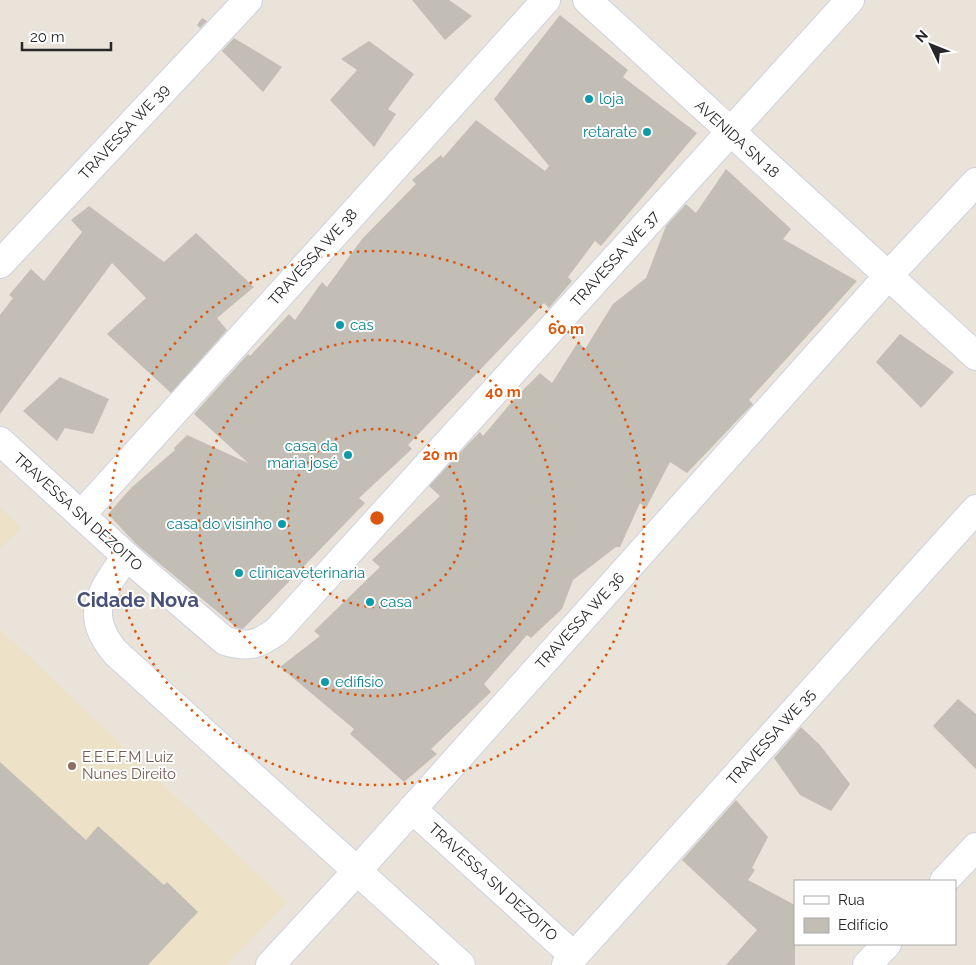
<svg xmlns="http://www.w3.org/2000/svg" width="976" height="965" viewBox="0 0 976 965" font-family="Raleway,sans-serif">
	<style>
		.education { fill: #ede2c7 }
		.building { fill: #c2bdb5 }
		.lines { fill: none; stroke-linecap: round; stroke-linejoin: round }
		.street-casing { stroke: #ced1e1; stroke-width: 30 }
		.secondary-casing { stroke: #ced1e1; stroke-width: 30 }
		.street { stroke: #fff; stroke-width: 28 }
		.secondary { stroke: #fff; stroke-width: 28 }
		.ring { fill: none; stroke: #de560d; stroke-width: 2.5; stroke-dasharray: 2.5 5 }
		.culture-dot { fill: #0f9aa8; stroke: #fff; stroke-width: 2 }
		.education-dot { fill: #8d6e63; stroke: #fff; stroke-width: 2 }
		.labels { text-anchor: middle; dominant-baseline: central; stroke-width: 4; stroke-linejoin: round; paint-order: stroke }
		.culture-label { font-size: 15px; fill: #0d838f; stroke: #fff; text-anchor: start }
		.street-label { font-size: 15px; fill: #272727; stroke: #fff }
		.education-label { font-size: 15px; fill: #785e54; stroke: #fff; text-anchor: start }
		.district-label { font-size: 20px; font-weight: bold; fill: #484f78; stroke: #fff }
		.centre { fill: #de560d; stroke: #fff; stroke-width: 2.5 }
		.ring-label { font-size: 15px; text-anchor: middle; font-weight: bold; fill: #de560d; stroke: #fff; stroke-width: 4; stroke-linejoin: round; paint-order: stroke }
	</style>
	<rect width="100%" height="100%" fill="#eae3d9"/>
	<!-- education -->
	<path class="education" d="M 0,507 L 21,528 L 0,548 Z
		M 0,629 L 287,902 L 227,965 L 0,965 Z"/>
	<!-- building -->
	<path class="building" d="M 412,0 L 449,0 L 472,16 L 445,40 Z
		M 560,15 L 628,70 L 623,77 L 697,133 L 601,246 L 595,241 L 568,277 L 572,281 L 549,308 L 544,303 L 408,445 L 412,449 L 359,498 L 365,503 L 243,629 L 237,628 L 136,544 L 108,514 L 132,487 L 175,450 L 174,448 L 187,435 L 248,463 L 194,414 L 248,354 L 250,356 L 289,314 L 295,320 L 322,282 L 327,287 L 362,239 L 416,184 L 412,180 L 441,155 L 443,158 L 476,120 L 545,171 L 549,166 L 494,99 Z
		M 202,18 L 207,21 L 200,28 L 197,25 Z
		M 234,38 L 282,67 L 263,92 L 222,51 Z
		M 369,41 L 414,74 L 388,109 L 396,114 L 374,147 L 330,100 L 357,70 L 341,59 Z
		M 726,169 L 791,229 L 783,239 L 857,281 L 749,400 L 753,404 L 687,473 L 670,462 L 646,508 L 640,503 L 620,547 L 616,547 L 573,580 L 562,609 L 531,638 L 527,635 L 484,684 L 491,692 L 431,749 L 437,754 L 404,782 L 350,734 L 354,729 L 280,667 L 320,636 L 314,631 L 380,567 L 372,560 L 440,496 L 429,486 L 469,443 L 480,432 L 483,436 L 516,397 L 540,373 L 552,383 L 578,342 L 585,349 L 613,304 L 646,278 L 666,226 L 686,204 L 696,213 Z
		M 89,206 L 164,262 L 196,233 L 254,287 L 217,318 L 227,330 L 171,393 L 107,334 L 146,298 L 112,263 L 0,414 L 0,315 L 13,298 L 9,295 L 31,269 L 44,281 L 82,232 L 71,220 Z
		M 900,334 L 954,372 L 921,408 L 876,362 Z
		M 60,377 L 109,399 L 93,434 L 65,428 L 57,441 L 23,411 Z
		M 958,699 L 976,714 L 976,769 L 933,726 Z
		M 801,727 L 820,745 L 850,784 L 831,811 L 800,795 L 774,758 Z
		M 0,762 L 86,840 L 98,826 L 164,885 L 167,882 L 198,912 L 148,965 L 0,965 Z
		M 736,800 L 768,837 L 752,868 L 755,870 L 748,880 L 795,905 L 795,965 L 726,965 L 757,930 L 682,860 Z"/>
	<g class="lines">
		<defs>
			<path id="street" d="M 0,264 L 248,0
				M 0,441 L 126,556 L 225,641 C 249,648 257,645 277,631 L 850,0
				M 81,515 L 546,0
				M 126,556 C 102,592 82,614 116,653 L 461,965
				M 412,809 L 574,956
				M 944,881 L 976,847
				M 270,965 L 357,871 L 888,276 L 976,182
				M 566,965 L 976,509
				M 867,965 L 887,944"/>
			<path id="secondary" d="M 587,0 L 976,356"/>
		</defs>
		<!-- street casing -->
		<use href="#street" class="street-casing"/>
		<!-- secondary casing -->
		<use href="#secondary" class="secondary-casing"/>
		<!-- street -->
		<use href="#street" class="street"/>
		<!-- secondary -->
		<use href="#secondary" class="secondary"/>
	</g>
	<!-- distance rings -->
	<g class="ring">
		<circle cx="377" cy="518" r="89"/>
		<circle cx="377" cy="518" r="178"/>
		<circle cx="377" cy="518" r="267"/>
	</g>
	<!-- markers -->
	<g class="culture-dot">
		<circle cx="589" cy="99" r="5"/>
		<circle cx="647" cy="132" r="5"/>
		<circle cx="340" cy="325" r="5"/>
		<circle cx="348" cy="455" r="5"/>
		<circle cx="282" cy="524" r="5"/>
		<circle cx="239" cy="573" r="5"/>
		<circle cx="370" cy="602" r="5"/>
		<circle cx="325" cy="682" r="5"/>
	</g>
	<circle class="education-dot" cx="72" cy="766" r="5"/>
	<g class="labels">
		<!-- culture labels -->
		<g class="culture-label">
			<text x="599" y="99">loja</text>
			<text x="637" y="132" text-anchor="end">retarate</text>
			<text x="350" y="325">cas</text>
			<text x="338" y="446" text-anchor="end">casa da<tspan x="338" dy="17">maria josé</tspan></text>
			<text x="272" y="524" text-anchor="end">casa do visinho</text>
			<text x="249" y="573">clinicaveterinaria</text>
			<text x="380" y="602">casa</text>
			<text x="335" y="682">edifisio</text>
		</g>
		<!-- street labels -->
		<g class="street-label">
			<text transform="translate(124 132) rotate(-47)">TRAVESSA WE 39</text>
			<text transform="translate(737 139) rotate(42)">AVENIDA SN 18</text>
			<text transform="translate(313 257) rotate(-48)">TRAVESSA WE 38</text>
			<text transform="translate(615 259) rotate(-48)">TRAVESSA WE 37</text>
			<text transform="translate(78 512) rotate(42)">TRAVESSA SN DEZOITO</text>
			<text transform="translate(580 621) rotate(-48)">TRAVESSA WE 36</text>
			<text transform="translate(771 737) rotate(-48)">TRAVESSA WE 35</text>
			<text transform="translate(493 882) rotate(42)">TRAVESSA SN DEZOITO</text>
		</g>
		<!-- education labels -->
		<g class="education-label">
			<text x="82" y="757">E.E.E.F.M Luiz<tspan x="82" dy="17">Nunes Direito</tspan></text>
		</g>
		<!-- district labels -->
		<g class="district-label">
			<text x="138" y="600">Cidade Nova</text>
		</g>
	</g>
	<circle cx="377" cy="518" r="8" class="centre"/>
	<g class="ring-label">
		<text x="566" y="334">60 m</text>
		<text x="503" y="397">40 m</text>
		<text x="440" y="460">20 m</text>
	</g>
	<!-- legend -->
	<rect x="794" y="880" width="162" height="65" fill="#ffffff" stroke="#a9a9a9"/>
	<rect x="804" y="896" width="25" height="8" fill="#ffffff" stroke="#a9a9a9"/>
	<text x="838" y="905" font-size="15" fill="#272727">Rua</text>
	<rect x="804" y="918" width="25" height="15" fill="#c2bdb5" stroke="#a9a9a9"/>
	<text x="838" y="930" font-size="15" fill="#272727">Edifício</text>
	<!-- north arrow -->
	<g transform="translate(931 45) rotate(313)" stroke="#ffffff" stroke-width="4" paint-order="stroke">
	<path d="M0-4L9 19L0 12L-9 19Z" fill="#272727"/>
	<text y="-8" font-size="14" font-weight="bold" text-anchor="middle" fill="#272727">N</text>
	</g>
	<!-- scale -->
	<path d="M22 42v8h89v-8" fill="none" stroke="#272727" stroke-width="2.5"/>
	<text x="30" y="42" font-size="15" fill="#272727" stroke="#ffffff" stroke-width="4" paint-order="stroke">20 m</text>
</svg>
